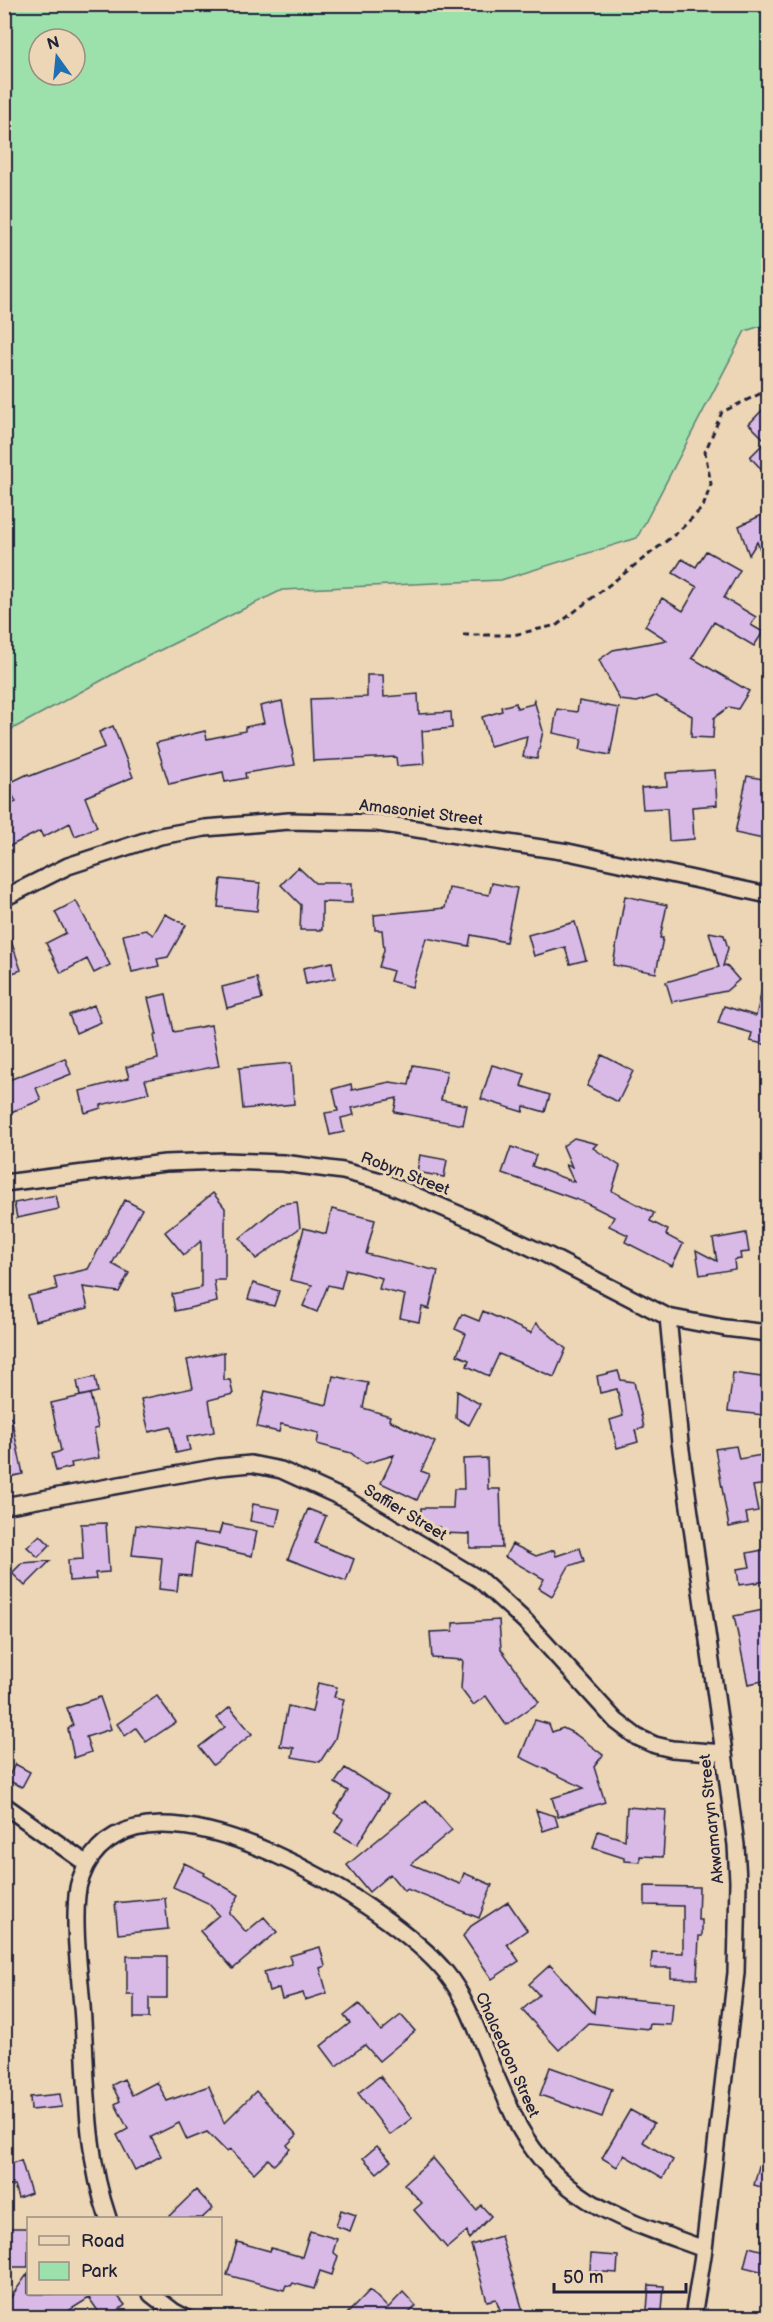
<svg xmlns="http://www.w3.org/2000/svg" width="773" height="2322" viewBox="0 0 773 2322" font-family="'Balsamiq Sans',sans-serif">
	<style>
		.green { fill: #9ce0ac; stroke: #5f8174; stroke-width: 1.5; fill-rule: evenodd }
		.building { fill: #d9bae7; stroke: #22223b; stroke-width: 1.5 }
		.lines { fill: none; stroke-linecap: round; stroke-linejoin: round }
		.street-casing { stroke: #22223b; stroke-width: 20 }
		.path { stroke: #22223b; stroke-width: 3; stroke-dasharray: 6 4.5; stroke-linecap: butt }
		.street { stroke: #ecd6b5; stroke-width: 15 }
		.labels { text-anchor: middle; dominant-baseline: central; stroke-width: 6; stroke-linejoin: round; paint-order: stroke }
		.street-label { font-size: 16px; fill: #22223b; stroke: #ecd6b5 }
	</style>
	<rect width="100%" height="100%" fill="#ecd6b5"/>
	<filter id="ink" filterUnits="userSpaceOnUse"><feTurbulence type="fractalNoise" baseFrequency=".0167" numOctaves="2"/><feDisplacementMap in="SourceGraphic" scale="12" xChannelSelector="R" yChannelSelector="G"/><feConvolveMatrix kernelMatrix="1 2 1 2 8 2 1 2 1" color-interpolation-filters="sRGB"/></filter>
	<g filter="url(#ink)">
		<!-- green -->
		<path class="green" d="M 5,4 L 768,5 L 768,324 L 745,331 L 637,538 L 501,580 L 282,590 L 132,664 L 5,733 ZM 39,39 L 75,39 L 75,75 L 39,75 Z"/>
		<!-- building -->
		<path class="building" d="M 768,404 L 768,476 L 750,457 L 766,441 L 749,424 Z
			M 768,512 L 768,568 L 757,542 L 749,555 L 739,526 Z
			M 706,551 L 740,570 L 724,598 L 756,617 L 751,625 L 763,632 L 754,646 L 714,622 L 692,658 L 749,691 L 738,709 L 729,707 L 714,718 L 713,738 L 691,737 L 692,716 L 656,696 L 637,702 L 620,700 L 599,660 L 613,650 L 667,640 L 645,626 L 662,598 L 683,611 L 697,587 L 673,573 L 682,559 L 696,567 Z
			M 367,675 L 383,675 L 384,697 L 418,694 L 419,714 L 451,712 L 452,728 L 422,731 L 424,764 L 397,766 L 396,757 L 313,761 L 310,699 L 367,697 Z
			M 534,700 L 543,731 L 537,759 L 523,757 L 527,736 L 490,746 L 482,717 L 502,711 L 501,707 L 516,703 L 517,708 L 533,704 Z
			M 282,701 L 295,765 L 245,773 L 246,778 L 225,782 L 223,772 L 169,784 L 156,743 L 205,731 L 207,739 L 245,731 L 245,727 L 264,723 L 260,706 Z
			M 579,701 L 619,708 L 610,755 L 580,749 L 582,739 L 553,733 L 557,709 L 577,712 Z
			M 113,726 L 133,777 L 85,797 L 97,827 L 75,836 L 70,823 L 43,837 L 40,831 L 4,849 L 4,808 L 16,802 L 7,784 L 28,774 L 30,776 L 105,747 L 99,732 Z
			M 715,770 L 717,805 L 692,807 L 694,839 L 669,841 L 667,808 L 643,809 L 641,788 L 667,786 L 666,773 Z
			M 747,776 L 768,780 L 768,840 L 735,833 Z
			M 298,867 L 315,883 L 352,883 L 352,903 L 322,902 L 322,930 L 300,930 L 301,905 L 281,885 Z
			M 221,879 L 260,883 L 257,911 L 218,907 Z
			M 492,883 L 517,888 L 506,942 L 471,935 L 469,946 L 426,938 L 412,987 L 390,981 L 393,971 L 379,967 L 384,950 L 382,930 L 375,930 L 374,915 L 445,908 L 449,888 L 489,895 Z
			M 625,896 L 667,905 L 660,938 L 663,938 L 656,973 L 613,965 Z
			M 76,901 L 110,965 L 94,973 L 87,959 L 61,973 L 46,943 L 66,933 L 55,912 Z
			M 165,914 L 186,925 L 168,957 L 157,959 L 159,966 L 132,972 L 123,935 L 146,930 L 153,935 Z
			M 575,922 L 586,960 L 570,964 L 565,947 L 534,956 L 528,935 Z
			M 7,929 L 21,970 L 4,976 L 4,930 Z
			M 709,932 L 724,935 L 728,948 L 723,966 L 726,965 L 739,980 L 726,991 L 672,1002 L 666,982 L 719,967 Z
			M 332,962 L 335,978 L 306,984 L 303,968 Z
			M 257,978 L 262,999 L 227,1008 L 222,987 Z
			M 763,985 L 768,986 L 768,1045 L 750,1041 L 752,1033 L 718,1023 L 724,1006 L 756,1016 Z
			M 166,994 L 174,1032 L 211,1025 L 219,1066 L 145,1080 L 149,1093 L 101,1105 L 101,1108 L 85,1113 L 80,1091 L 129,1078 L 126,1067 L 158,1059 L 154,1035 L 157,1035 L 148,998 Z
			M 94,1005 L 101,1022 L 76,1033 L 69,1015 Z
			M 602,1055 L 633,1071 L 618,1102 L 587,1086 Z
			M 65,1058 L 71,1074 L 36,1088 L 41,1100 L 4,1115 L 4,1082 Z
			M 291,1063 L 294,1104 L 243,1109 L 239,1068 Z
			M 413,1065 L 447,1071 L 441,1100 L 467,1105 L 463,1125 L 394,1112 L 397,1098 L 352,1108 L 354,1115 L 341,1118 L 344,1132 L 330,1135 L 325,1113 L 338,1111 L 333,1089 L 351,1084 L 352,1090 L 390,1082 L 409,1085 Z
			M 492,1065 L 525,1074 L 521,1086 L 550,1095 L 545,1112 L 524,1106 L 523,1112 L 481,1099 Z
			M 574,1138 L 597,1144 L 593,1148 L 620,1166 L 612,1191 L 654,1213 L 650,1221 L 668,1230 L 666,1235 L 683,1244 L 672,1266 L 625,1242 L 628,1235 L 609,1226 L 614,1217 L 586,1203 L 502,1173 L 511,1147 L 536,1155 L 532,1166 L 574,1182 L 566,1165 L 572,1167 L 563,1146 Z
			M 420,1155 L 447,1160 L 444,1177 L 417,1172 Z
			M 213,1193 L 225,1208 L 225,1280 L 214,1280 L 217,1302 L 175,1311 L 172,1294 L 201,1288 L 201,1241 L 184,1255 L 165,1232 Z
			M 56,1195 L 59,1209 L 17,1218 L 14,1203 Z
			M 125,1200 L 142,1209 L 112,1264 L 129,1273 L 119,1292 L 83,1287 L 88,1308 L 35,1321 L 28,1296 L 57,1289 L 54,1277 L 88,1269 Z
			M 297,1202 L 300,1228 L 256,1259 L 240,1238 L 281,1204 Z
			M 332,1209 L 375,1220 L 366,1254 L 438,1271 L 429,1309 L 422,1307 L 419,1322 L 400,1318 L 405,1295 L 379,1289 L 382,1278 L 346,1269 L 341,1288 L 328,1285 L 317,1312 L 303,1306 L 312,1285 L 290,1280 L 304,1228 L 326,1234 Z
			M 746,1233 L 749,1252 L 740,1253 L 741,1259 L 734,1260 L 735,1269 L 700,1275 L 696,1250 L 717,1261 L 713,1239 Z
			M 253,1283 L 279,1291 L 274,1306 L 248,1299 Z
			M 483,1311 L 531,1333 L 536,1323 L 566,1349 L 554,1377 L 499,1354 L 489,1376 L 467,1366 L 469,1360 L 457,1355 L 466,1334 L 455,1329 L 462,1314 L 479,1321 Z
			M 224,1352 L 224,1380 L 230,1380 L 233,1394 L 209,1400 L 214,1432 L 187,1437 L 190,1450 L 176,1453 L 171,1427 L 149,1432 L 141,1399 L 193,1388 L 187,1360 Z
			M 618,1371 L 621,1380 L 634,1382 L 644,1428 L 635,1430 L 638,1442 L 617,1448 L 610,1420 L 623,1416 L 617,1389 L 600,1393 L 597,1376 Z
			M 733,1373 L 768,1378 L 768,1400 L 765,1400 L 763,1415 L 728,1411 Z
			M 333,1376 L 368,1383 L 363,1408 L 390,1416 L 389,1420 L 435,1442 L 421,1471 L 429,1474 L 417,1500 L 381,1483 L 394,1455 L 364,1464 L 351,1453 L 317,1444 L 319,1433 L 281,1424 L 279,1432 L 257,1427 L 265,1391 L 327,1405 Z
			M 95,1377 L 98,1392 L 80,1396 L 77,1381 Z
			M 457,1391 L 480,1404 L 469,1425 L 456,1418 Z
			M 90,1394 L 98,1428 L 94,1429 L 99,1458 L 71,1463 L 72,1467 L 56,1471 L 52,1454 L 61,1451 L 51,1403 Z
			M 11,1417 L 23,1474 L 4,1478 L 4,1418 Z
			M 736,1446 L 739,1459 L 768,1454 L 768,1484 L 753,1486 L 758,1511 L 746,1513 L 748,1523 L 729,1527 L 715,1449 Z
			M 487,1458 L 488,1489 L 500,1489 L 502,1548 L 470,1548 L 470,1534 L 440,1533 L 440,1527 L 421,1526 L 421,1508 L 453,1508 L 454,1489 L 464,1489 L 463,1459 Z
			M 253,1504 L 280,1509 L 276,1526 L 250,1521 Z
			M 308,1509 L 326,1516 L 315,1543 L 354,1559 L 346,1581 L 288,1559 Z
			M 106,1523 L 109,1572 L 95,1573 L 96,1579 L 69,1581 L 68,1560 L 83,1559 L 81,1524 Z
			M 222,1524 L 257,1531 L 252,1556 L 195,1543 L 191,1576 L 179,1575 L 177,1591 L 159,1589 L 162,1558 L 132,1555 L 136,1525 L 219,1534 Z
			M 40,1535 L 50,1545 L 38,1557 L 27,1547 Z
			M 512,1544 L 536,1556 L 554,1550 L 556,1556 L 580,1548 L 584,1561 L 569,1566 L 552,1596 L 539,1588 L 544,1579 L 505,1557 Z
			M 768,1549 L 768,1581 L 739,1585 L 737,1569 L 750,1567 L 747,1553 Z
			M 50,1561 L 25,1586 L 12,1573 L 22,1563 Z
			M 768,1609 L 768,1680 L 748,1684 L 734,1616 Z
			M 499,1620 L 501,1649 L 539,1702 L 506,1725 L 486,1696 L 473,1705 L 461,1689 L 463,1660 L 432,1658 L 430,1632 L 453,1631 L 453,1623 Z
			M 318,1683 L 337,1687 L 334,1697 L 344,1699 L 335,1739 L 320,1762 L 292,1757 L 294,1748 L 280,1746 L 288,1706 L 312,1712 Z
			M 157,1696 L 176,1722 L 146,1742 L 136,1728 L 125,1736 L 117,1724 Z
			M 100,1697 L 111,1729 L 86,1737 L 91,1752 L 74,1758 L 68,1729 L 73,1725 L 67,1708 Z
			M 230,1707 L 252,1734 L 213,1765 L 199,1747 L 225,1727 L 217,1718 Z
			M 535,1720 L 549,1724 L 552,1732 L 563,1728 L 575,1734 L 603,1755 L 594,1767 L 605,1802 L 558,1817 L 552,1798 L 584,1788 L 520,1757 Z
			M 15,1764 L 30,1772 L 22,1787 L 7,1780 Z
			M 345,1768 L 388,1795 L 357,1845 L 335,1832 L 343,1819 L 334,1813 L 348,1791 L 335,1783 Z
			M 426,1800 L 452,1830 L 411,1864 L 460,1884 L 464,1873 L 492,1885 L 479,1918 L 407,1889 L 404,1891 L 390,1874 L 369,1892 L 347,1865 Z
			M 627,1807 L 666,1810 L 663,1857 L 640,1856 L 640,1862 L 624,1861 L 624,1858 L 593,1848 L 598,1831 L 625,1840 Z
			M 536,1810 L 555,1816 L 558,1826 L 543,1831 Z
			M 184,1863 L 205,1873 L 204,1875 L 239,1895 L 229,1913 L 246,1932 L 264,1917 L 277,1932 L 233,1969 L 200,1931 L 219,1915 L 208,1903 L 173,1887 Z
			M 645,1886 L 699,1887 L 698,1920 L 702,1920 L 702,1936 L 699,1936 L 697,1979 L 671,1978 L 671,1968 L 651,1968 L 652,1952 L 683,1953 L 683,1906 L 645,1905 Z
			M 165,1898 L 168,1929 L 118,1934 L 115,1903 Z
			M 508,1902 L 527,1930 L 507,1944 L 519,1961 L 492,1979 L 463,1936 L 471,1926 Z
			M 320,1947 L 325,1966 L 320,1968 L 327,1993 L 305,2000 L 303,1993 L 282,1999 L 279,1988 L 269,1991 L 264,1972 L 292,1964 L 289,1956 Z
			M 127,1956 L 167,1956 L 167,1998 L 149,1998 L 149,2018 L 134,2018 L 134,1995 L 127,1995 Z
			M 550,1965 L 594,2013 L 596,1996 L 673,2003 L 671,2025 L 650,2024 L 649,2029 L 588,2023 L 559,2050 L 522,2010 L 539,1995 L 529,1984 Z
			M 359,2004 L 381,2031 L 401,2015 L 415,2031 L 379,2061 L 365,2045 L 336,2066 L 321,2046 L 350,2023 L 344,2016 Z
			M 550,2067 L 612,2089 L 602,2117 L 540,2095 Z
			M 380,2076 L 412,2118 L 390,2135 L 358,2093 Z
			M 124,2079 L 132,2095 L 157,2082 L 167,2101 L 209,2086 L 224,2123 L 256,2091 L 297,2135 L 287,2145 L 290,2149 L 274,2165 L 268,2159 L 254,2173 L 230,2149 L 227,2152 L 207,2132 L 187,2140 L 179,2123 L 151,2137 L 161,2156 L 135,2170 L 117,2135 L 128,2129 L 115,2104 L 120,2101 L 112,2085 Z
			M 60,2094 L 62,2107 L 31,2110 L 30,2097 Z
			M 630,2110 L 654,2123 L 643,2142 L 673,2160 L 663,2178 L 624,2155 L 617,2167 L 602,2158 Z
			M 377,2146 L 391,2161 L 377,2173 L 363,2158 Z
			M 764,2147 L 768,2148 L 768,2189 L 754,2185 Z
			M 433,2158 L 476,2210 L 481,2205 L 491,2216 L 469,2239 L 467,2231 L 447,2248 L 414,2210 L 422,2203 L 404,2184 Z
			M 21,2160 L 31,2193 L 18,2198 L 14,2185 L 4,2188 L 4,2166 Z
			M 196,2190 L 213,2208 L 202,2218 L 167,2218 Z
			M 341,2210 L 356,2215 L 350,2231 L 336,2226 Z
			M 4,2228 L 28,2228 L 28,2267 L 4,2267 Z
			M 310,2231 L 337,2239 L 333,2252 L 338,2256 L 332,2275 L 320,2271 L 314,2289 L 293,2283 L 291,2286 L 286,2285 L 284,2290 L 227,2275 L 237,2242 L 270,2251 L 271,2248 L 302,2257 Z
			M 501,2236 L 523,2311 L 503,2318 L 496,2299 L 487,2301 L 471,2245 Z
			M 749,2247 L 768,2252 L 768,2273 L 744,2267 Z
			M 591,2254 L 618,2256 L 617,2273 L 590,2271 Z
			M 28,2273 L 28,2294 L 116,2294 L 125,2305 L 109,2318 L 103,2318 L 89,2298 L 57,2318 L 4,2318 L 4,2307 Z
			M 649,2285 L 664,2286 L 662,2311 L 647,2310 Z
			M 370,2290 L 388,2308 L 403,2292 L 416,2306 L 404,2318 L 343,2318 Z"/>
		<g class="lines">
			<defs>
				<path id="street" d="M 4,898 L 68,866 L 160,836 L 205,828 L 289,821 L 377,823 L 568,852 L 768,895
					M 4,1183 L 165,1163 L 224,1161 L 283,1163 L 343,1171 L 381,1181 L 479,1223 L 547,1255 L 668,1317 L 725,1328 L 768,1333
					M 668,1317 L 680,1443 L 724,1753 L 736,1845 L 738,1881 L 736,1973 L 704,2249 L 693,2318
					M 4,1506 L 219,1467 L 251,1464 L 281,1470 L 347,1500 L 479,1579 L 526,1622 L 616,1721 L 637,1737 L 655,1745 L 672,1749 L 724,1753
					M 4,1805 L 87,1864
					M 108,2218 C 86,2155 87,2087 83,2021 C 81,1982 72,1926 78,1888 C 79,1881 83,1873 86,1866 C 147,1751 393,1907 446,1973 C 467,1999 477,2031 490,2062 C 499,2084 509,2105 519,2127 C 563,2205 626,2220 704,2249
					M 151,2294 L 173,2311 L 186,2318"/>
			</defs>
			<!-- street casing -->
			<use href="#street" class="street-casing"/>
			<!-- path -->
			<path class="path" d="M 463,635 L 513,635 L 557,625 L 678,532 L 703,507 L 711,484 L 705,452 L 722,412 L 768,390"/>
			<!-- street -->
			<use href="#street" class="street"/>
		</g>
	</g>
	<g class="labels">
		<!-- street labels -->
		<g class="street-label">
			<text transform="translate(421 813) rotate(7)">Amasoniet Street</text>
			<text transform="translate(405 1174) rotate(21)">Robyn Street</text>
			<text transform="translate(405 1513) rotate(31)">Saffier Street</text>
			<text transform="translate(712 1819) rotate(-96)">Akwamaryn Street</text>
			<text transform="translate(507 2055) rotate(66)">Chalcedoon Street</text>
		</g>
	</g>
	<!-- margin -->
	<rect width="773" height="2322" fill="none" stroke="#ecd6b5" stroke-width="24"/>
	<rect x="12" y="12" width="749" height="2298" fill="none" stroke="#22223b" stroke-width="2" filter="url(#ink)"/>
	<!-- legend -->
	<rect x="27" y="2217" width="195" height="78" fill="#ecd6b5" stroke="#9b8e84" stroke-width="1.5"/>
	<rect x="39" y="2236" width="30" height="9" fill="#ecd6b5" stroke="#9b8e84" stroke-width="1.5"/>
	<text x="81" y="2247" font-size="18" fill="#22223b">Road</text>
	<rect x="39" y="2262" width="30" height="18" fill="#9ce0ac" stroke="#9b8e84" stroke-width="1.5"/>
	<text x="81" y="2277" font-size="18" fill="#22223b">Park</text>
	<!-- north arrow -->
	<g transform="translate(57 57) rotate(345)"><circle r="28" fill="#ecd6b5" stroke="#9b8e84" stroke-width="1.5"/>
	<path d="M0-4.5L10 22L0 15L-10 22Z" fill="#1f6fb2"/>
	<text y="-9" font-size="16" font-weight="bold" text-anchor="middle" fill="#22223b">N</text>
	</g>
	<!-- scale -->
	<path d="M554 2283v9h132v-9" fill="none" stroke="#22223b" stroke-width="3"/>
	<text x="563" y="2283" font-size="18" fill="#22223b" stroke="#ecd6b5" stroke-width="4.5" paint-order="stroke">50 m</text>
</svg>
